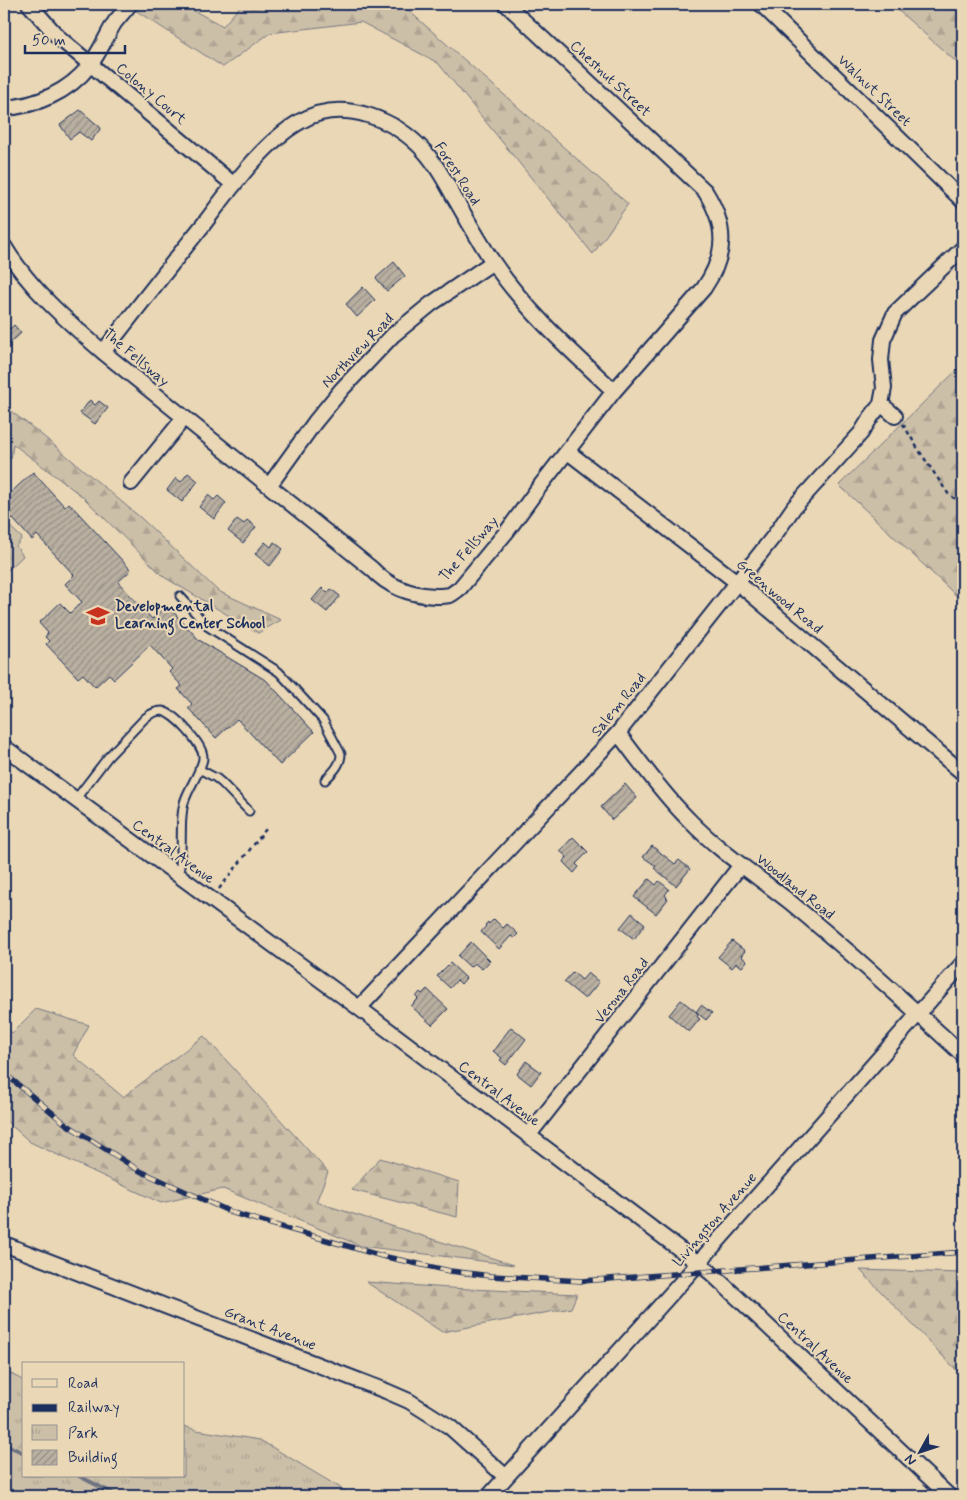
<svg xmlns="http://www.w3.org/2000/svg" width="967" height="1500" viewBox="0 0 967 1500" font-family="Mynerve,sans-serif">
	<style>
		.forest { fill: url(#forest-firs); stroke: #747783 }
		.park { fill: url(#park-tufts); stroke: #747783 }
		.lines { fill: none; stroke-linecap: round; stroke-linejoin: round }
		.stream { stroke: #6e7381; stroke-width: 4 }
		.building { fill: url(#building-hatch); stroke: #1b2f5e }
		.lane-casing { stroke: #1b2f5e; stroke-width: 11 }
		.street-casing { stroke: #1b2f5e; stroke-width: 18 }
		.path { stroke: #1b2f5e; stroke-width: 2.5; stroke-dasharray: 4 4; stroke-linecap: butt }
		.lane { stroke: #ead7b5; stroke-width: 7 }
		.street { stroke: #ead7b5; stroke-width: 14 }
		.rail-casing { stroke: #1b2f5e; stroke-width: 5.5 }
		.rail { stroke: #ead7b5; stroke-width: 4; stroke-dasharray: 11; stroke-linecap: butt }
		.labels { text-anchor: middle; dominant-baseline: central; stroke-width: 4; stroke-linejoin: round; paint-order: stroke }
		.street-label { font-size: 15px; fill: #1b2f5e; stroke: #ead7b5 }
		.poi-label { font-size: 15px; font-weight: bold; fill: #1b2f5e; stroke: #ead7b5; text-anchor: start }
	</style>
	<defs>
		<pattern id="forest-firs" width="22" height="20" patternUnits="userSpaceOnUse" patternTransform="scale(1.25)"><rect width="22" height="20" fill="#ccbfa8"/><path d="M5 1l3.5 6h-7zM16 11l3.5 6h-7z" fill="#afa493"/></pattern>
		<pattern id="park-tufts" width="24" height="20" patternUnits="userSpaceOnUse" patternTransform="scale(1.25)"><rect width="24" height="20" fill="#ccbfa8"/><path d="M3 7l-1-3M5 7V3M7 7l1-3M15 17l-1-3M17 17v-4M19 17l1-3" fill="none" stroke="#afa493"/></pattern>
		<pattern id="building-hatch" width="6" height="6" patternUnits="userSpaceOnUse" patternTransform="scale(1.25)"><rect width="6" height="6" fill="#bab0a1"/><path d="M-1 1l2-2M0 6l6-6M5 7l2-2" fill="none" stroke="#969086"/></pattern>
	</defs>
	<rect width="100%" height="100%" fill="#ead7b5"/>
	<filter id="ink" filterUnits="userSpaceOnUse"><feTurbulence type="fractalNoise" baseFrequency=".02" numOctaves="2"/><feDisplacementMap in="SourceGraphic" scale="10" xChannelSelector="R" yChannelSelector="G"/><feConvolveMatrix kernelMatrix="1 2 1 2 8 2 1 2 1" color-interpolation-filters="sRGB"/></filter>
	<g filter="url(#ink)">
		<!-- forest -->
		<path class="forest" d="M 139,4 L 181,4 L 223,26 L 242,4 L 401,4 L 628,204 L 593,254 L 438,63 L 361,22 L 270,33 L 223,67 L 135,10 Z
			M 891,4 L 963,4 L 963,68 Z
			M 963,364 L 963,602 L 839,485 Z
			M 4,406 L 37,431 L 141,518 L 218,591 L 281,620 L 258,633 L 164,577 L 83,497 L 13,444 L 11,459 L 4,453 Z
			M 36,1009 L 89,1025 L 73,1055 L 123,1097 L 204,1036 L 328,1172 L 316,1202 L 514,1265 L 361,1246 L 223,1189 L 161,1203 L 30,1142 L 4,1119 L 4,1025 L 12,1033 Z
			M 380,1158 L 459,1182 L 457,1217 L 352,1190 Z
			M 860,1270 L 963,1273 L 963,1377 Z
			M 366,1282 L 449,1288 L 577,1294 L 571,1308 L 442,1332 Z"/>
		<!-- park -->
		<path class="park" d="M 4,521 L 22,538 L 16,546 L 23,556 L 4,574 Z
			M 4,1370 L 24,1381 L 24,1476 L 184,1476 L 184,1426 L 196,1430 L 260,1440 L 349,1493 L 346,1496 L 4,1496 Z"/>
		<g class="lines">
			<!-- stream -->
			<path class="stream" d="M 4,1444 L 24,1453
				M 79,1476 L 118,1496"/>
		</g>
		<!-- building -->
		<path class="building" d="M 80,110 L 101,128 L 91,141 L 79,132 L 70,139 L 60,125 Z
			M 394,262 L 405,276 L 387,291 L 376,278 Z
			M 363,287 L 375,300 L 357,317 L 346,304 Z
			M 5,323 L 10,329 L 14,325 L 21,333 L 6,347 L 4,345 L 4,324 Z
			M 90,400 L 95,405 L 99,401 L 108,408 L 95,424 L 80,413 Z
			M 33,472 L 65,507 L 69,503 L 131,570 L 118,582 L 152,619 L 167,605 L 199,640 L 267,681 L 314,732 L 280,765 L 237,719 L 216,738 L 188,708 L 192,704 L 178,689 L 182,686 L 169,672 L 172,669 L 150,645 L 114,679 L 109,674 L 95,687 L 83,674 L 78,678 L 46,644 L 49,641 L 45,637 L 48,633 L 39,623 L 60,603 L 70,613 L 82,602 L 65,584 L 74,575 L 37,535 L 32,540 L 4,509 L 4,499 Z
			M 188,473 L 198,481 L 182,502 L 167,490 L 176,478 L 181,482 Z
			M 208,495 L 214,500 L 218,496 L 226,503 L 214,519 L 199,507 Z
			M 237,519 L 244,524 L 247,520 L 256,527 L 243,543 L 228,531 Z
			M 265,542 L 271,547 L 274,542 L 283,549 L 270,566 L 255,554 Z
			M 322,588 L 327,593 L 331,589 L 340,596 L 327,612 L 312,600 Z
			M 625,784 L 637,798 L 612,820 L 601,807 Z
			M 573,837 L 588,852 L 576,864 L 579,867 L 574,873 L 563,862 L 567,857 L 560,851 Z
			M 652,846 L 675,864 L 679,860 L 690,869 L 676,886 L 654,868 L 656,866 L 643,857 Z
			M 649,879 L 656,885 L 659,881 L 669,889 L 665,895 L 667,897 L 666,898 L 668,899 L 656,914 L 634,897 Z
			M 632,913 L 645,924 L 634,939 L 620,928 Z
			M 494,919 L 503,928 L 507,924 L 518,934 L 514,938 L 511,936 L 499,949 L 481,932 L 486,926 L 485,925 L 488,922 L 489,924 Z
			M 732,941 L 745,951 L 741,956 L 747,961 L 742,967 L 736,963 L 732,968 L 718,957 Z
			M 471,942 L 490,961 L 482,969 L 474,963 L 470,967 L 458,956 Z
			M 450,963 L 466,978 L 461,984 L 457,980 L 450,988 L 437,976 Z
			M 573,972 L 582,980 L 588,973 L 599,982 L 585,999 L 564,982 Z
			M 427,989 L 448,1009 L 432,1025 L 411,1006 L 418,999 L 416,997 L 420,992 L 422,994 Z
			M 681,1000 L 699,1014 L 697,1017 L 700,1019 L 689,1032 L 669,1015 Z
			M 701,1005 L 712,1013 L 706,1020 L 696,1012 Z
			M 511,1027 L 526,1039 L 506,1065 L 500,1060 L 502,1058 L 493,1051 Z
			M 526,1061 L 541,1072 L 531,1085 L 517,1074 Z"/>
		<g class="lines">
			<defs>
				<path id="lane" d="M 180,596 L 207,626 L 279,672 L 323,720 L 341,754 C 341,765 332,773 325,780
					M 199,769 L 216,778 L 222,783 L 249,811
					M 75,800 L 108,757 L 145,718 C 150,714 155,711 162,711 C 174,713 204,745 203,758 C 203,768 187,790 184,803 C 180,818 182,834 181,849 C 181,858 180,867 179,876"/>
				<path id="street" d="M 29,4 L 58,37 L 234,185
					M 761,4 L 963,201
					M 4,108 C 36,106 69,92 89,66 C 100,53 106,36 115,22 C 120,16 125,10 130,4
					M 4,246 C 29,288 66,320 103,352 L 372,569 C 389,587 410,595 435,596 C 439,596 446,596 450,595 C 454,593 457,590 460,588 L 508,530 L 537,490 L 614,391 L 704,288 C 727,254 727,226 705,191 L 506,4
					M 103,352 C 136,310 169,267 203,225 C 229,191 263,142 301,121 C 343,97 396,119 426,153 C 437,166 446,182 454,197 C 467,219 479,241 493,262 C 526,311 571,351 614,391
					M 895,416 L 881,404 L 884,388 L 881,360 L 883,340 L 895,313 L 963,248
					M 568,452 L 738,583 L 963,773
					M 131,483 L 184,418
					M 269,486 L 315,422 L 342,389 L 393,335 L 431,304 L 493,262
					M 618,733 C 641,763 663,794 690,821 C 720,852 756,875 790,902 C 849,951 907,1003 963,1055
					M 4,747 L 359,1008 L 710,1272 L 949,1496
					M 359,1008 L 618,733 L 774,536 L 794,507 L 861,433 L 871,417 L 881,404
					M 528,1136 L 741,865
					M 4,1244 L 386,1391 L 409,1401 L 450,1427 L 506,1477
					M 489,1496 L 687,1276 L 963,963"/>
			</defs>
			<!-- lane casing -->
			<use href="#lane" class="lane-casing"/>
			<!-- street casing -->
			<use href="#street" class="street-casing"/>
			<!-- path -->
			<path class="path" d="M 903,424 L 918,449 L 949,495 L 959,501 L 963,501
				M 219,889 L 266,829"/>
			<!-- lane -->
			<use href="#lane" class="lane"/>
			<!-- street -->
			<use href="#street" class="street"/>
			<defs>
				<path id="rail" d="M 4,1073 L 66,1124 L 140,1171 L 233,1213 L 382,1256 L 450,1271 L 491,1276 L 582,1281 L 963,1252"/>
			</defs>
			<!-- rail casing -->
			<use href="#rail" class="rail-casing"/>
			<!-- rail -->
			<use href="#rail" class="rail"/>
		</g>
	</g>
	<!-- icons -->
	<defs>
		<symbol id="school-bare" viewBox="-9 -9 18 18"><path d="M0-5L7-2L0 1L-7-2ZM-4 1L0 2.5L4 1V4Q0 6-4 4Z" fill="#c8321e" stroke="#ead7b5" stroke-width="2.5" paint-order="stroke"/></symbol>
	</defs>
	<g fill-rule="evenodd">
		<use href="#school-bare" x="82" y="600" width="32" height="32"/>
	</g>
	<g class="labels">
		<!-- street labels -->
		<g class="street-label">
			<text transform="translate(610 79) rotate(43)">Chestnut Street</text>
			<text transform="translate(874 91) rotate(44)">Walnut Street</text>
			<text transform="translate(151 94) rotate(40)">Colony Court</text>
			<text transform="translate(457 174) rotate(57)">Forest Road</text>
			<text transform="translate(358 351) rotate(-46)">Northview Road</text>
			<text transform="translate(136 358) rotate(40)">The Fellsway</text>
			<text transform="translate(469 549) rotate(-49)">The Fellsway</text>
			<text transform="translate(779 597) rotate(40)">Greenwood Road</text>
			<text transform="translate(619 705) rotate(-51)">Salem Road</text>
			<text transform="translate(173 852) rotate(36)">Central Avenue</text>
			<text transform="translate(795 887) rotate(39)">Woodland Road</text>
			<text transform="translate(622 991) rotate(-52)">Verona Road</text>
			<text transform="translate(499 1094) rotate(37)">Central Avenue</text>
			<text transform="translate(715 1220) rotate(-49)">Livingston Avenue</text>
			<text transform="translate(270 1329) rotate(21)">Grant Avenue</text>
			<text transform="translate(815 1348) rotate(43)">Central Avenue</text>
		</g>
		<!-- poi labels -->
		<g class="poi-label">
			<text x="115" y="607">Developmental<tspan x="115" dy="17">Learning Center School</tspan></text>
		</g>
	</g>
	<!-- margin -->
	<rect width="967" height="1500" fill="none" stroke="#ead7b5" stroke-width="20"/>
	<rect x="10" y="10" width="947" height="1480" fill="none" stroke="#1b2f5e" stroke-width="2" filter="url(#ink)"/>
	<!-- legend -->
	<rect x="22" y="1362" width="162" height="115" fill="#ead7b5" stroke="#979492"/>
	<rect x="32" y="1379" width="25" height="8" fill="#ead7b5" stroke="#979492"/>
	<text x="68" y="1388" font-size="15" fill="#1b2f5e">Road</text>
	<rect x="32" y="1404" width="25" height="8" fill="#1b2f5e" stroke="#979492"/>
	<text x="68" y="1412" font-size="15" fill="#1b2f5e">Railway</text>
	<rect x="32" y="1425" width="25" height="15" fill="url(#park-tufts)" stroke="#979492"/>
	<text x="68" y="1438" font-size="15" fill="#1b2f5e">Park</text>
	<rect x="32" y="1450" width="25" height="15" fill="url(#building-hatch)" stroke="#979492"/>
	<text x="68" y="1462" font-size="15" fill="#1b2f5e">Building</text>
	<!-- north arrow -->
	<g transform="translate(920 1452) rotate(230)" stroke="#ead7b5" stroke-width="4" paint-order="stroke">
	<path d="M0-4L9 19L0 12L-9 19Z" fill="#1b2f5e"/>
	<text y="-8" font-size="14" font-weight="bold" text-anchor="middle" fill="#1b2f5e">N</text>
	</g>
	<!-- scale -->
	<path d="M25 45v8h100v-8" fill="none" stroke="#1b2f5e" stroke-width="2.5"/>
	<text x="32" y="45" font-size="15" fill="#1b2f5e" stroke="#ead7b5" stroke-width="4" paint-order="stroke">50 m</text>
</svg>
